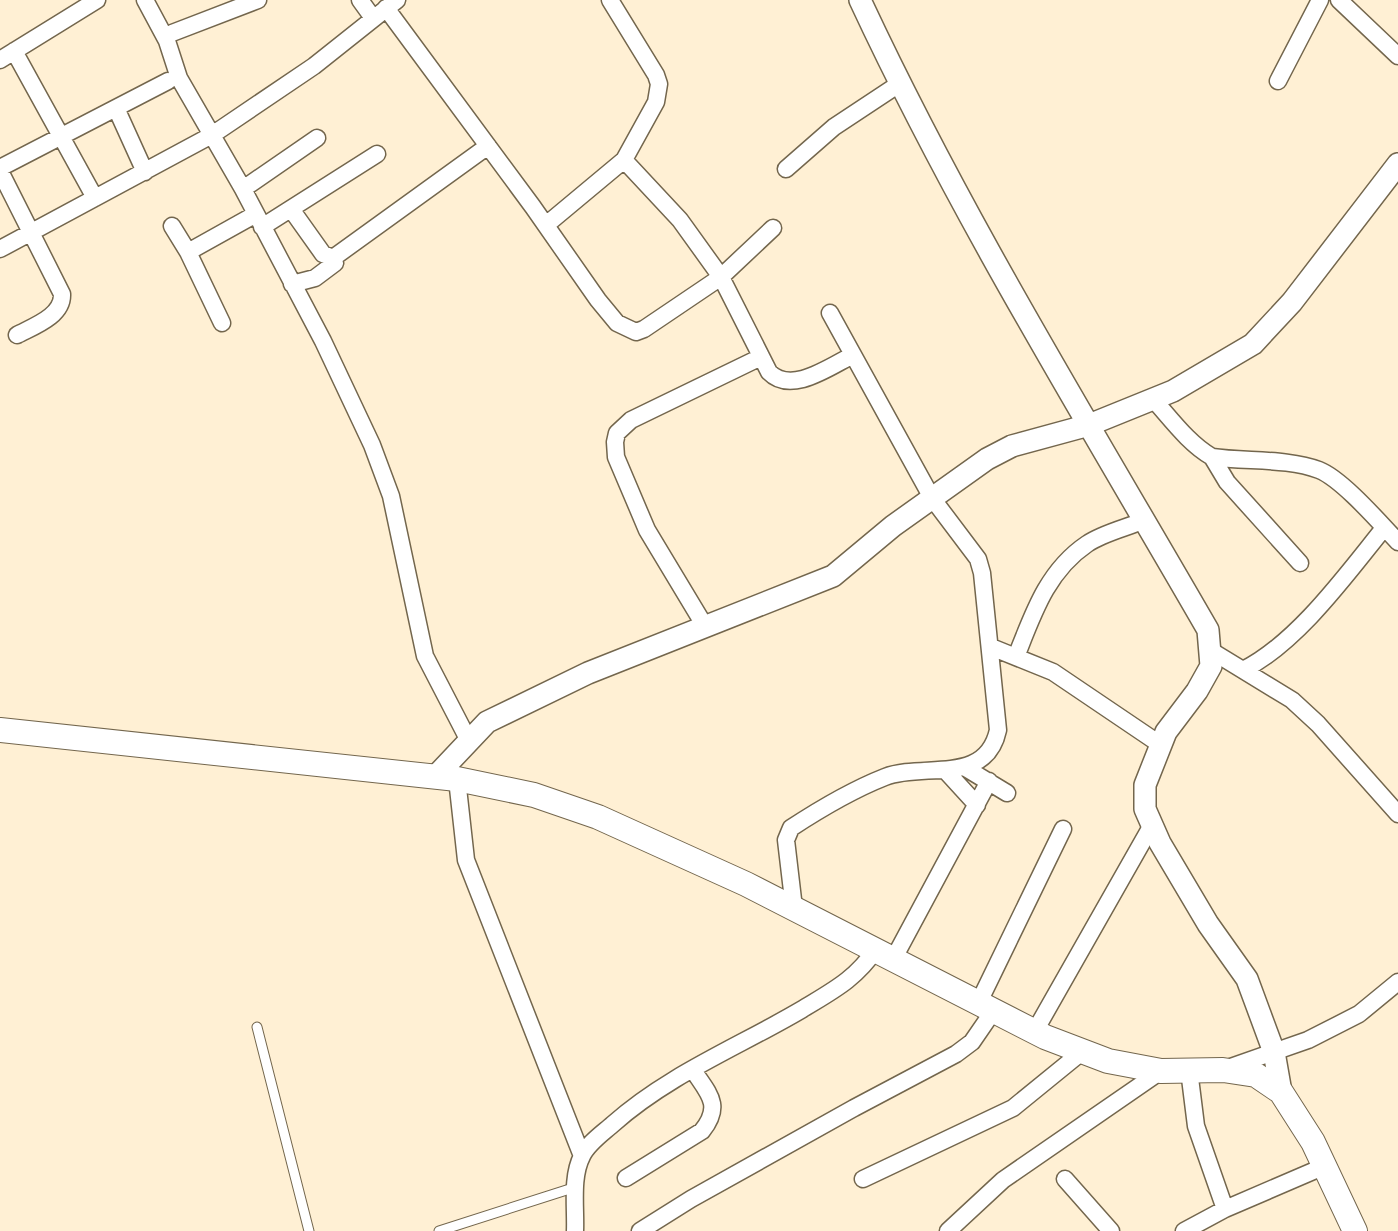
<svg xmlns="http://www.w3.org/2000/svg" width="1398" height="1231" viewBox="0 0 1398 1231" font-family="Barlow,sans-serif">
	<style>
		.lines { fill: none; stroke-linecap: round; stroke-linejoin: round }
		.service-casing { stroke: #73664d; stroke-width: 11 }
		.minor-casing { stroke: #73664d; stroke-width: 19 }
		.tertiary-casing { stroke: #73664d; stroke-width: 24 }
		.secondary-casing { stroke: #73664d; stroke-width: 26 }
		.service { stroke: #fff; stroke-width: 9 }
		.minor { stroke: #fff; stroke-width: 16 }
		.tertiary { stroke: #fff; stroke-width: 21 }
		.secondary { stroke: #fff; stroke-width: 24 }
	</style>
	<rect width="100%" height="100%" fill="#fff0d4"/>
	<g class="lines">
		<defs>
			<path id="service" d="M 257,1027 L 309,1231
				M 439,1231 L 576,1187"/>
			<path id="minor" d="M 145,0 L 167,41 L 179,78 L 243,189 L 323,341 L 372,445 L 391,496 L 425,656 L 469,741
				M 360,0 L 373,18
				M 1339,0 L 1398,56
				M 386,8 L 533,207 L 598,300 L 617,323 L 636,332 L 644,329 L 721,277 L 773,228
				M 172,33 L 258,0
				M 14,51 L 95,198
				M 0,60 L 97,0
				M 1278,81 L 1320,0
				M 116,108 L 145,172
				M 624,160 L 680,220 L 721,277 L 769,372 C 791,395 829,367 853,355
				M 0,168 L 168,81
				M 786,169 L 834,127 L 899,84
				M 0,171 L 62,294 C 63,316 34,326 17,335
				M 243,189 L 317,138
				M 291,209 L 323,254 L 333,258 L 488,146
				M 546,225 L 624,160 L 656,102 L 659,84 L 656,75 L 610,0
				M 172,226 L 188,252 L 222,323
				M 262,227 L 377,154
				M 0,249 L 212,135 L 314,66 L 397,0
				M 188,252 L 256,214
				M 292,284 L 315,278 L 335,263
				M 1153,399 C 1171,419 1189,444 1212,457 C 1246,462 1288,458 1319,470 C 1342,479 1380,523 1398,542
				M 1212,457 L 1227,482 L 1300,563
				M 706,628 L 647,530 L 616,457 L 615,442 L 617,433 L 631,420 L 761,357
				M 991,647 L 1053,672 L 1161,745
				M 1210,650 L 1292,700 L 1318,724 L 1398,814
				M 1016,657 C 1033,614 1047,571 1087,544 C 1103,533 1126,528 1145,520
				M 1243,670 C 1297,643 1346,575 1384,528
				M 964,767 L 1007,793
				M 945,770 L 977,805
				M 457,779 L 466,860 L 582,1156
				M 794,908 L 786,840 L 791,828 C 820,809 852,790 885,777 C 924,762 986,786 998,730 L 982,573 L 978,559 L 932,498 L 830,313
				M 894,958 L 989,781
				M 979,1002 L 1063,829
				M 1035,1031 L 1152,825
				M 1225,1069 L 1308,1040 L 1359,1014 L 1398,982
				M 1189,1070 L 1196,1126 L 1225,1209
				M 626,1178 L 702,1131 C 723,1105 708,1093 693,1070
				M 863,1179 L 1013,1108 L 1083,1051
				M 1065,1179 L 1111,1231
				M 575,1231 C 576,1208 571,1177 582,1156 C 588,1143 603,1133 613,1124 C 668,1075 738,1047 801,1010 C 832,991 855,980 876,949
				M 640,1231 L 691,1199 L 854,1108 L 956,1054 L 972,1042 L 994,1010
				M 948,1231 L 1003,1180 L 1161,1071
				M 1184,1231 L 1225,1209 L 1325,1166"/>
			<path id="tertiary" d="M 860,0 C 961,217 1088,422 1208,630 L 1211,666 L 1197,691 L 1166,732 L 1145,785 L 1145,809 L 1160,843 L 1208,924 L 1247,979 L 1274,1052 L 1281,1092
				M 435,777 L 487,722 L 588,673 L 833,576 L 893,526 L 987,459 L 1012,446 L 1089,425 L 1173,391 L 1253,344 L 1292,302 L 1398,164"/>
			<path id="secondary" d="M 0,730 L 457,779 L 534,795 L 598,817 L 746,884 L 1045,1037 L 1108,1061 L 1161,1071 L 1223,1070 L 1256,1075 L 1281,1092 L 1313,1142 L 1355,1231"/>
		</defs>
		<!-- service casing -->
		<use href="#service" class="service-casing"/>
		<!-- minor casing -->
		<use href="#minor" class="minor-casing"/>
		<!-- tertiary casing -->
		<use href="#tertiary" class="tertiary-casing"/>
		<!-- secondary casing -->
		<use href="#secondary" class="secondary-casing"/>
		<!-- service -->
		<use href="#service" class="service"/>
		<!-- minor -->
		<use href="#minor" class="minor"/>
		<!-- tertiary -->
		<use href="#tertiary" class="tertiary"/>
		<!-- secondary -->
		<use href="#secondary" class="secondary"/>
	</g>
</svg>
